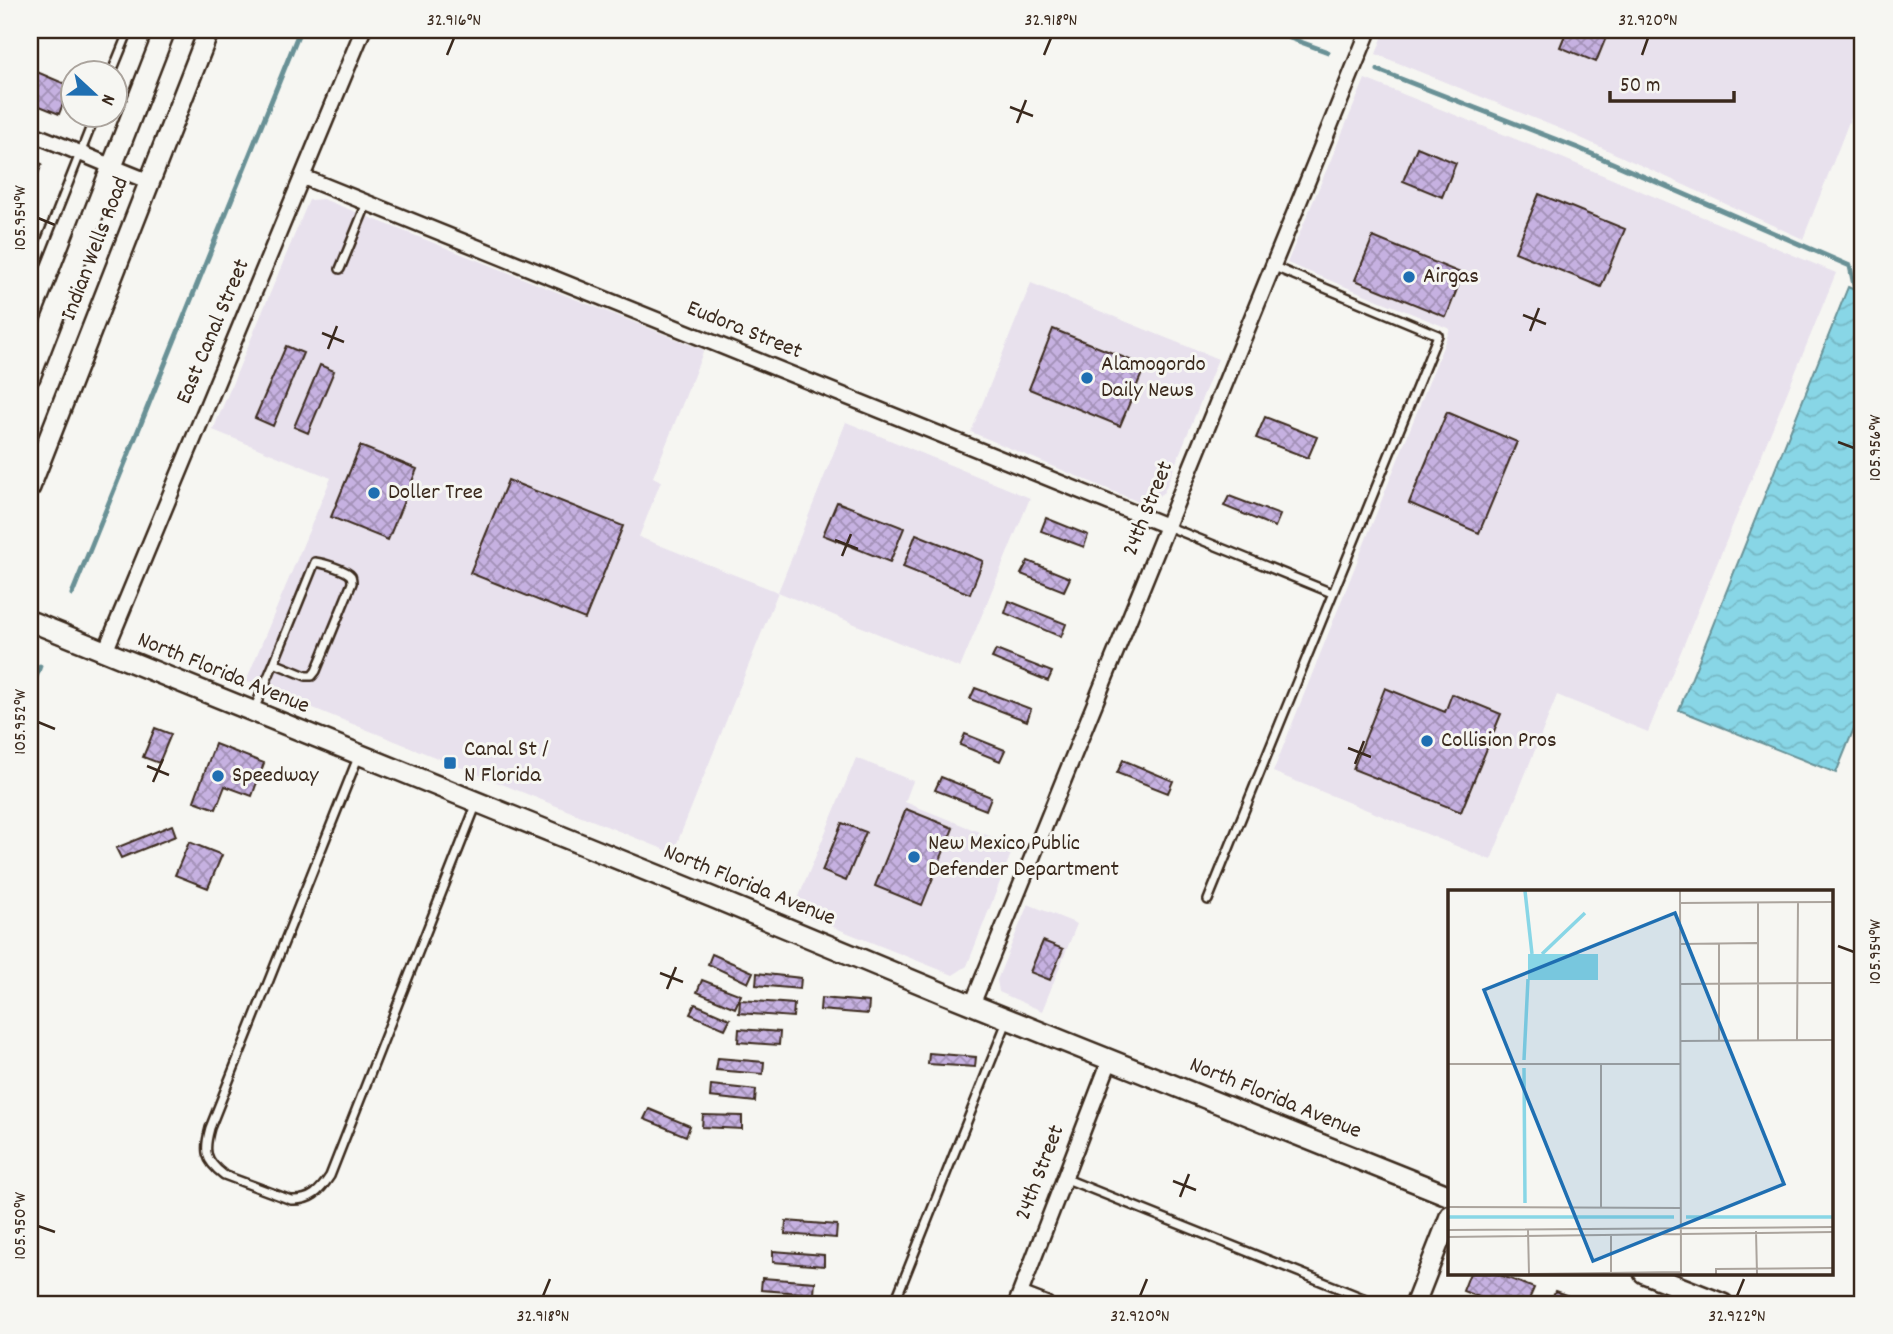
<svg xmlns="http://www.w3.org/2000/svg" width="1893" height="1334" viewBox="0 0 1893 1334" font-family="Dekko,sans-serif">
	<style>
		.built { fill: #e8e1ed }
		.water { fill: url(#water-waves); stroke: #699196; stroke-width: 2 }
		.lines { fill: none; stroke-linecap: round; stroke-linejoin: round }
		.stream { stroke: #699196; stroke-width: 5 }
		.building { fill: url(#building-cross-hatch); stroke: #3b2a1e; stroke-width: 2 }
		.service-casing { stroke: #3b2a1e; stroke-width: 12 }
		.minor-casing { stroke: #3b2a1e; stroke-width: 19 }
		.tertiary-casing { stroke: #3b2a1e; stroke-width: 23 }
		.secondary-casing { stroke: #3b2a1e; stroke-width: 24 }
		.service { stroke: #f6f6f2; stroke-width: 7 }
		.minor { stroke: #f6f6f2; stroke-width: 14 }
		.tertiary { stroke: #f6f6f2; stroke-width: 18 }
		.secondary { stroke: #f6f6f2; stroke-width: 19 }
		.ticks { fill: none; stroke: #3b2a1e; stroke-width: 2.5 }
		.poi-dot { fill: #1f6fb2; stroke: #f6f6f2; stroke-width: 2.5 }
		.labels { text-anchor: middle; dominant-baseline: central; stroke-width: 6; stroke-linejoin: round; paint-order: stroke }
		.street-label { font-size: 23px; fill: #3b2a1e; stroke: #f6f6f2 }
		.poi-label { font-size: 23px; fill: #3b2a1e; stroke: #f6f6f2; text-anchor: start }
		.inset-river { fill: none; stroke: #88d6e6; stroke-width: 3.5 }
		.inset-road { fill: none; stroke: #aba49d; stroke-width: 2 }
		.view { fill: #1f6fb2; fill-opacity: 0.15; stroke: #1f6fb2; stroke-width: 3.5 }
		.inset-edge { fill: none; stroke: #3b2a1e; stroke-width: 3.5 }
		.neatline { fill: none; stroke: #3b2a1e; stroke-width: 2.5 }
		.ticks-label { font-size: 18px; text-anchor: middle; fill: #3b2a1e }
	</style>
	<defs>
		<pattern id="water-waves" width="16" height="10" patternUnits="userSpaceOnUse" patternTransform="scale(1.75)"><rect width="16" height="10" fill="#88d6e6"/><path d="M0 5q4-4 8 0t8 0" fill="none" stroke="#76b8c5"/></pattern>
		<pattern id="building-cross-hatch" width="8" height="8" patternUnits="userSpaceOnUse" patternTransform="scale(1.75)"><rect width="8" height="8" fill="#c6b1e1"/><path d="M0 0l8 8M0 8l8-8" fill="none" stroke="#a290b6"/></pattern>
	</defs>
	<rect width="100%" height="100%" fill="#f6f6f2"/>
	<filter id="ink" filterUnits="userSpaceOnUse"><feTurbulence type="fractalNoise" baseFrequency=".0143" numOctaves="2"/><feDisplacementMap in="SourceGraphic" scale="14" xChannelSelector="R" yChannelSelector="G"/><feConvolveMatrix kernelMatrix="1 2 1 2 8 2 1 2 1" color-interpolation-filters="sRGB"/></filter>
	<g filter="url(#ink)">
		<!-- built -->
		<path class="built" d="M 1282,30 L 1332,30 L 1327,36 L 1312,38 Z
			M 1385,30 L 1863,30 L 1863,86 L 1803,239 L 1563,130 L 1376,54 Z
			M 1365,79 L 1555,155 L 1836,273 L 1648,732 L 1557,695 L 1491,860 L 1273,772 L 1450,329 L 1287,263 Z
			M 323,199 L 704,350 L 653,477 L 661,481 L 639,537 L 778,592 L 846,422 L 1030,498 L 960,668 L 778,592 L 673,853 L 246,681 L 331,478 L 213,430 L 309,200 Z
			M 1031,283 L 1218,359 L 1164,492 L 1146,505 L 971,432 Z
			M 856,758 L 913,781 L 905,802 L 1014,846 L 967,966 L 953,975 L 793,911 Z
			M 1028,904 L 1077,924 L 1042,1011 L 999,992 L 997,980 Z"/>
		<!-- water -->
		<path class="water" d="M 1848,287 L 1863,294 L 1863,706 L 1836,773 L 1679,710 Z"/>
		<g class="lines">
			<!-- stream -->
			<path class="stream" d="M 1268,30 L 1328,52
				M 1378,70 L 1578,148 L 1850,266 L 1855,290
				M 72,594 L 300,30
				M 30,694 L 40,666"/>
		</g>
		<!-- building -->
		<path class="building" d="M 1567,30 L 1609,30 L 1596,62 L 1560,47 Z
			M 37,72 L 70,86 L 59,114 L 30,102 L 30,91 Z
			M 1417,147 L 1456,163 L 1442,197 L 1403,181 Z
			M 30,159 L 42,164 L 30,194 Z
			M 1539,194 L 1625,229 L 1601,287 L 1515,252 Z
			M 1373,237 L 1463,274 L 1446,317 L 1355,280 Z
			M 1053,329 L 1145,366 L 1120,426 L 1029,389 Z
			M 286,346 L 303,353 L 273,426 L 255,418 Z
			M 320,365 L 334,371 L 308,433 L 294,427 Z
			M 1447,412 L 1517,442 L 1479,533 L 1409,503 Z
			M 1265,417 L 1317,437 L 1308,458 L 1256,438 Z
			M 360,446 L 417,469 L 388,540 L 331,517 Z
			M 508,480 L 623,526 L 585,619 L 470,573 Z
			M 1229,496 L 1280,515 L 1275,527 L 1224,506 Z
			M 837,502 L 904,528 L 890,562 L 823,535 Z
			M 1046,518 L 1088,535 L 1084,547 L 1041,531 Z
			M 916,534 L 983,561 L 970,594 L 903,567 Z
			M 1028,561 L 1070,578 L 1064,591 L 1021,574 Z
			M 1009,601 L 1066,624 L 1061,637 L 1005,613 Z
			M 996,650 L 1052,672 L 1048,681 L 992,658 Z
			M 975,688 L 1031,709 L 1027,721 L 970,699 Z
			M 1385,688 L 1445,712 L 1452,694 L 1501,714 L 1461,812 L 1353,769 Z
			M 155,728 L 171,734 L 159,763 L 143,757 Z
			M 965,734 L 1005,750 L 1000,761 L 960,745 Z
			M 215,744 L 264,763 L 252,796 L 225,786 L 216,809 L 194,801 Z
			M 1123,760 L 1173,781 L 1168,793 L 1117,773 Z
			M 941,777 L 991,797 L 986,810 L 935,790 Z
			M 906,809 L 953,828 L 922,905 L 875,886 Z
			M 842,823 L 866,832 L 846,881 L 822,871 Z
			M 172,825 L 176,836 L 121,858 L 116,848 Z
			M 189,842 L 222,855 L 208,888 L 175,875 Z
			M 1043,941 L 1063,949 L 1050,980 L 1030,972 Z
			M 712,954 L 753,972 L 748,983 L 708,964 Z
			M 757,973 L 801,978 L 800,989 L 756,985 Z
			M 702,980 L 741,995 L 735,1008 L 697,992 Z
			M 821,998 L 869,1002 L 868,1014 L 820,1010 Z
			M 740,1000 L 794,1004 L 793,1017 L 739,1013 Z
			M 695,1004 L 730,1019 L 725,1029 L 690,1014 Z
			M 739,1029 L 780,1032 L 779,1045 L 738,1042 Z
			M 929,1053 L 976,1057 L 975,1067 L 928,1064 Z
			M 718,1058 L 764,1062 L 763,1074 L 716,1070 Z
			M 711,1085 L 756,1090 L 755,1102 L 710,1097 Z
			M 649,1109 L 690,1126 L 686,1136 L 644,1119 Z
			M 703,1115 L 742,1116 L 742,1129 L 702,1127 Z
			M 786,1221 L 837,1225 L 836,1238 L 785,1234 Z
			M 773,1251 L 824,1255 L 824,1266 L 773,1262 Z
			M 1470,1273 L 1495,1273 L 1534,1288 L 1527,1304 L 1497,1304 L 1463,1291 Z
			M 762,1278 L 815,1282 L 814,1294 L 761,1290 Z
			M 1555,1291 L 1590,1304 L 1550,1304 Z"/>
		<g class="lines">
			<defs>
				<path id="service" d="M 111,74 L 129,30
					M 340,269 L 367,203
					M 30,280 L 95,116
					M 1167,526 L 1332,593
					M 253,712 L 274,663 L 306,676 L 312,676 L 316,671 L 352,583 C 352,581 352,578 351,576 C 347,570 323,563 315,562 L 274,663
					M 359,755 L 210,1128 C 204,1150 204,1160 224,1175 L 291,1200 C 311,1201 320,1191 330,1176 L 477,803
					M 1208,900 L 1438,335 L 1272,266
					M 1064,1178 L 1378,1304
					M 894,1304 L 1008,1019"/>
				<path id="minor" d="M 30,133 C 70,148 109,166 148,181
					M 303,177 L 1167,526
					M 105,652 L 363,30
					M 972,1005 L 1369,30
					M 1020,1294 L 1046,1304
					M 1016,1304 L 1110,1060"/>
				<path id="tertiary" d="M 1415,1304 L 1450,1215"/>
				<path id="secondary" d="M 30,377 L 165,30
					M 30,487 L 209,30
					M 30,621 L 714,898 L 943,993 L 1450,1196
					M 1644,1273 L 1723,1304"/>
			</defs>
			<!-- service casing -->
			<use href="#service" class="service-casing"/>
			<!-- minor casing -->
			<use href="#minor" class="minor-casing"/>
			<!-- tertiary casing -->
			<use href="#tertiary" class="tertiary-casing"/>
			<!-- secondary casing -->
			<use href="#secondary" class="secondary-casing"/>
			<!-- service -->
			<use href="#service" class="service"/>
			<!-- minor -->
			<use href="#minor" class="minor"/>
			<!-- tertiary -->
			<use href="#tertiary" class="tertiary"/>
			<!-- secondary -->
			<use href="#secondary" class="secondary"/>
		</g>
	</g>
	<!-- ticks -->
	<path class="ticks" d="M 447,55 L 454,38M 1044,55 L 1051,38M 1642,55 L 1648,38M 1010,107 L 1033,116M 1017,123 L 1026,100M 38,218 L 55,225M 1523,315 L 1546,324M 1530,331 L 1539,308M 322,333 L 344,342M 328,349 L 337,326M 1838,442 L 1854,448M 835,540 L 858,549M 842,556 L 851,534M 38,722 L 55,729M 1348,748 L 1371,757M 1355,764 L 1364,741M 147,766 L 169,775M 153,782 L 163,759M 1838,946 L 1854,952M 660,973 L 683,982M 667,989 L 676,967M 1173,1181 L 1196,1190M 1180,1197 L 1189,1174M 38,1226 L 55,1232M 543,1296 L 550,1279M 1140,1296 L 1147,1279M 1737,1296 L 1744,1279"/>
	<!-- markers -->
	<g class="poi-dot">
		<circle cx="1409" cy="277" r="7"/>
		<circle cx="1087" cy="378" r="7"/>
		<circle cx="374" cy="493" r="7"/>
		<circle cx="1427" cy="741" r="7"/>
		<rect x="443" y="756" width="14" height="14" rx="3.5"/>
		<circle cx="218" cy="776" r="7"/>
		<circle cx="914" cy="857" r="7"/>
	</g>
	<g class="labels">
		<!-- street labels -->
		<g class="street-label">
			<text transform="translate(96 249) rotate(-69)">Indian Wells Road</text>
			<text transform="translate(744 331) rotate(22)">Eudora Street</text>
			<text transform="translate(214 332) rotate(-67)">East Canal Street</text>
			<text transform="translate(1149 509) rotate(-68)">24th Street</text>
			<text transform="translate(223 674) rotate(22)">North Florida Avenue</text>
			<text transform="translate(749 886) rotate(22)">North Florida Avenue</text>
			<text transform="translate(1275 1099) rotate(22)">North Florida Avenue</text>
			<text transform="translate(1041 1173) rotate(-69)">24th Street</text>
		</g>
		<!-- poi labels -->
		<g class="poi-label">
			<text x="1423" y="277">Airgas</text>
			<text x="1101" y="365">Alamogordo<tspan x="1101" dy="26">Daily News</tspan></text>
			<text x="388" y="493">Doller Tree</text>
			<text x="1441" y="741">Collision Pros</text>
			<text x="464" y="750">Canal St /<tspan x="464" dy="26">N Florida</tspan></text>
			<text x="232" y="776">Speedway</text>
			<text x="928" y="844">New Mexico Public<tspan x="928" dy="26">Defender Department</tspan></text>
		</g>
	</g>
	<!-- overview -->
	<g transform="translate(1448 890)">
		<rect width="385" height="385" fill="#f6f6f2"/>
		<path d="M 80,64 L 150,64 L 150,90 L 80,90 Z" fill="#88d6e6"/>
		<path class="inset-river" d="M 77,1 L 84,64M 94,64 L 137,23M 76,170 L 80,89M 76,178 L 77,313M 0,327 L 226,327M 238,327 L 385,327"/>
		<path class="inset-road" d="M 232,1 L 233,384M 233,13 L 385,12M 310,13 L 310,150M 271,53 L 271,151M 232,54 L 309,53M 233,94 L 385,93M 349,150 L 350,12M 233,151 L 385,150M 0,174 L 232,174M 153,174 L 153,318M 0,317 L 232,318M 0,340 L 385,337M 80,340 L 81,384M 308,341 L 309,384M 163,344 L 163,384M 0,347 L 385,342M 81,384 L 233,382M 268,384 L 268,379 L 385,378"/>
		<path class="view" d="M 227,23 L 336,294 L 145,371 L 36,100 Z"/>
		<rect width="385" height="385" class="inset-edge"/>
	</g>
	<!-- margin -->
	<rect width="1893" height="1334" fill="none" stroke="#f6f6f2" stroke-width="77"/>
	<!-- north arrow -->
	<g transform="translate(94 94) rotate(112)"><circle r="33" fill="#f6f6f2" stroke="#aba49d" stroke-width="2"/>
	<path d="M0-5L12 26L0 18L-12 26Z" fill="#1f6fb2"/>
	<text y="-10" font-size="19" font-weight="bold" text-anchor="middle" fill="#3b2a1e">N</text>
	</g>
	<!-- scale -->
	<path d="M1610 91v10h124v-10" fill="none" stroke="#3b2a1e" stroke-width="3.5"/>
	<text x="1620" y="91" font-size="21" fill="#3b2a1e" stroke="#f6f6f2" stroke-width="5" paint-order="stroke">50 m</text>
	<rect x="38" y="38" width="1816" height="1258" class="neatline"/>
	<g class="ticks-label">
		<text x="454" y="25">32.916°N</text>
		<text x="1051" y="25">32.918°N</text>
		<text x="1648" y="25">32.920°N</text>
		<text transform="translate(19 218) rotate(-90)" y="6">105.954°W</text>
		<text transform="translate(1874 448) rotate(-90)" y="6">105.956°W</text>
		<text transform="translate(19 722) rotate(-90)" y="6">105.952°W</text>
		<text transform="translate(1874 952) rotate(-90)" y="6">105.954°W</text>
		<text transform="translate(19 1226) rotate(-90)" y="6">105.950°W</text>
		<text x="543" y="1321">32.918°N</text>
		<text x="1140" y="1321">32.920°N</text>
		<text x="1737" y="1321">32.922°N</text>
	</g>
</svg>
